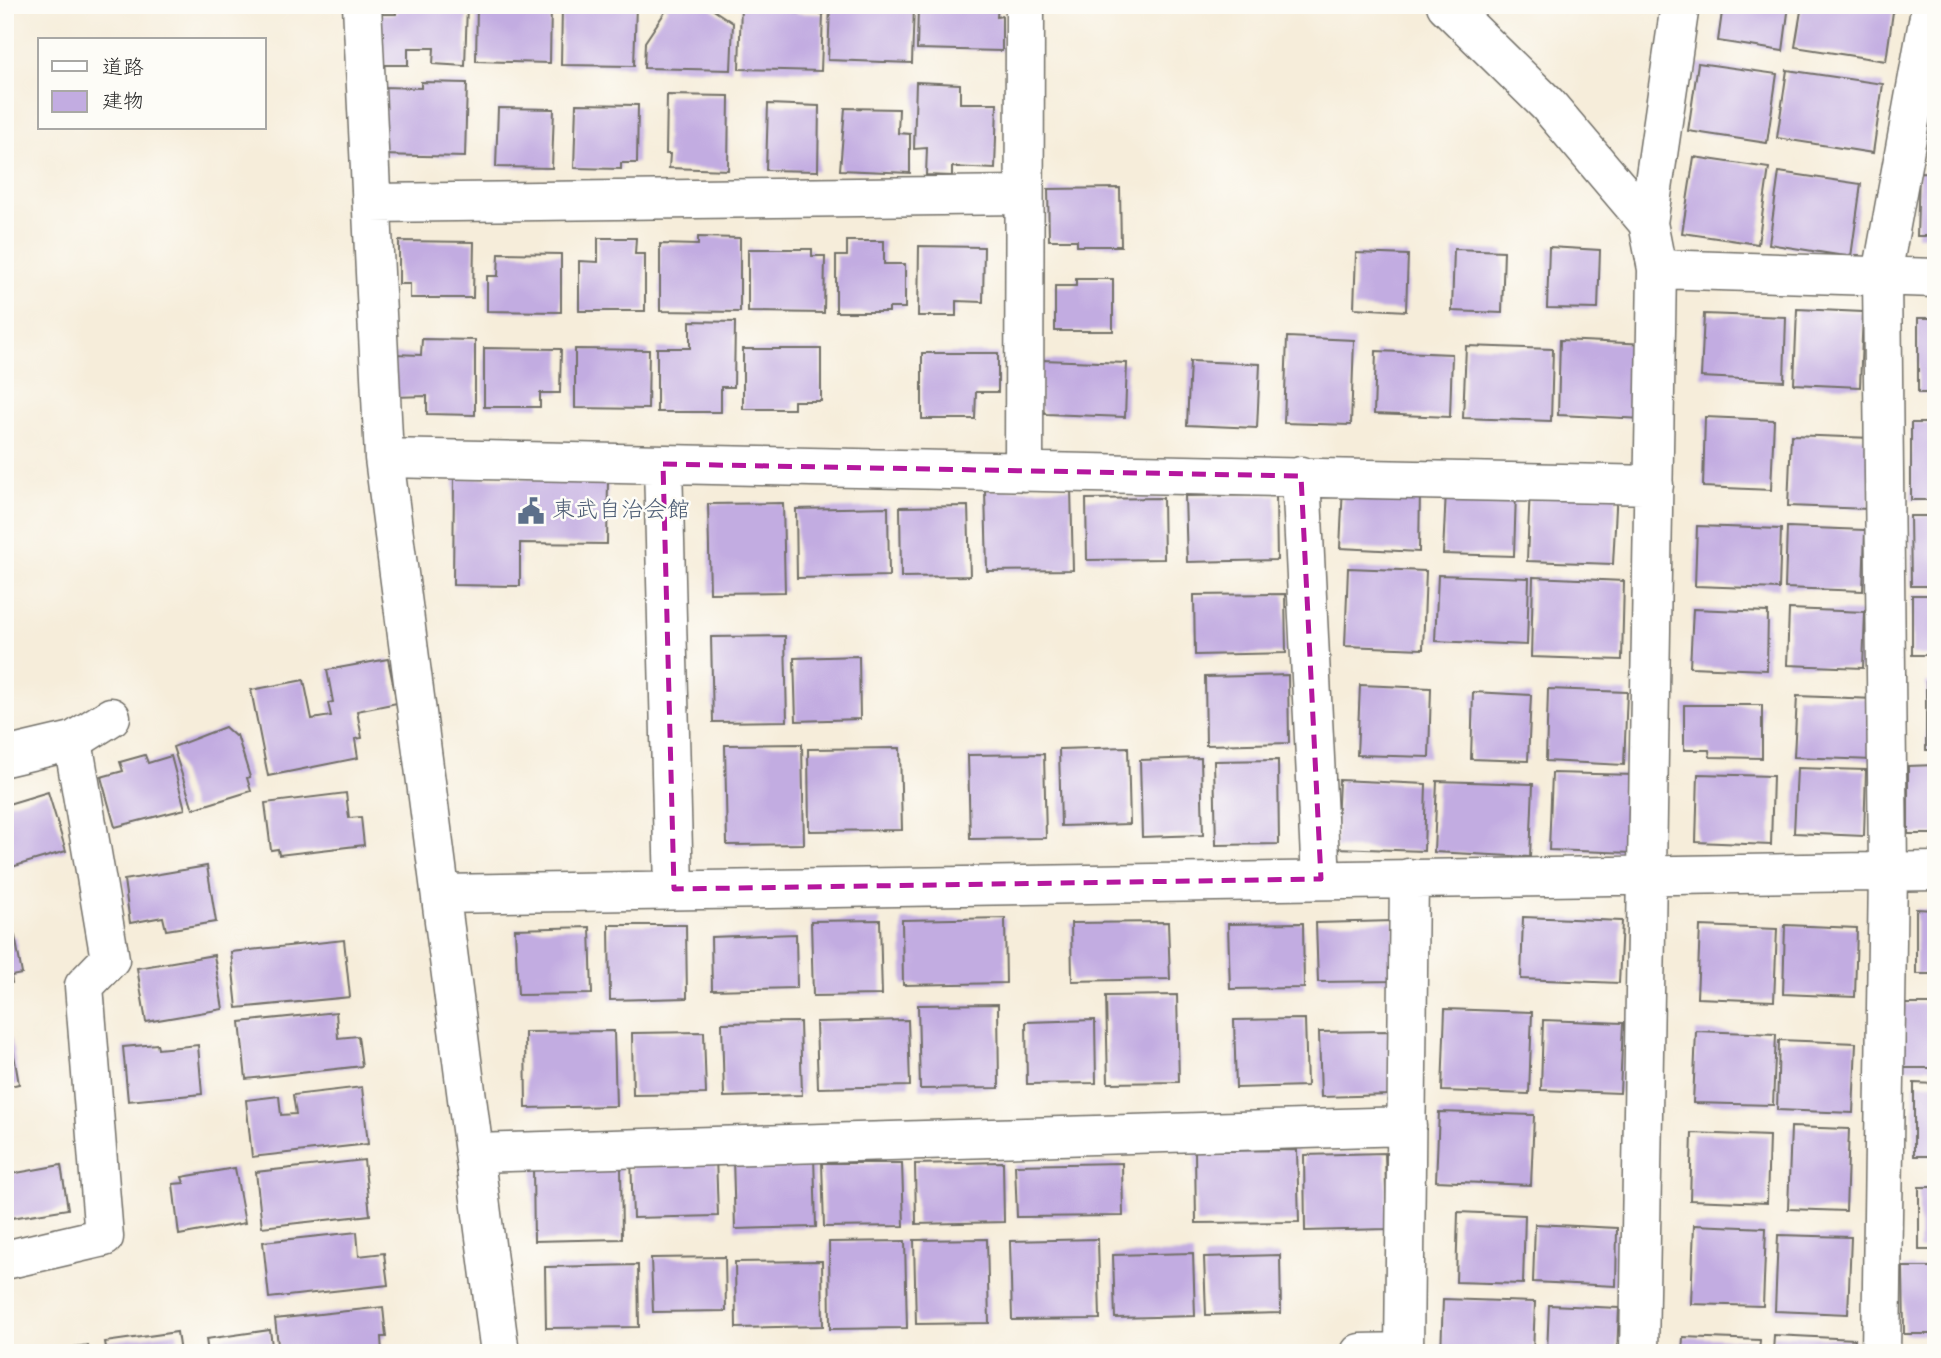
<svg xmlns="http://www.w3.org/2000/svg" width="1941" height="1358" viewBox="0 0 1941 1358" font-family="Mynerve,'Klee One',sans-serif">
	<style>
		.building { fill: #c2ace1 }
		.lines { fill: none; stroke-linecap: round; stroke-linejoin: round }
		.minor-casing { stroke: #726f68; stroke-width: 41 }
		.minor { stroke: #fff; stroke-width: 38 }
		.marked { fill: none; stroke: #b5179e; stroke-width: 5; stroke-dasharray: 14 9; stroke-linejoin: round }
		.labels { text-anchor: middle; dominant-baseline: central; stroke-width: 5; stroke-linejoin: round; paint-order: stroke }
		.service-label { font-size: 23px; fill: #4e5e75; stroke: #fdfcf7; text-anchor: start }
	</style>
	<rect width="100%" height="100%" fill="#fdfcf7"/>
	<filter id="ink" filterUnits="userSpaceOnUse"><feTurbulence type="fractalNoise" baseFrequency=".0143" numOctaves="2"/><feDisplacementMap in="SourceGraphic" scale="14" xChannelSelector="R" yChannelSelector="G"/><feConvolveMatrix kernelMatrix="1 2 1 2 8 2 1 2 1" color-interpolation-filters="sRGB"/></filter>
	<filter id="wash" filterUnits="userSpaceOnUse"><feTurbulence type="fractalNoise" baseFrequency=".00686" numOctaves="4" result="noise"/><feDisplacementMap in="SourceGraphic" scale="28" xChannelSelector="R" yChannelSelector="G"/><feGaussianBlur stdDeviation="1.57" result="paint"/><feColorMatrix in="noise" values="0 0 0 0 0 0 0 0 0 0 0 0 0 0 0 0 0 1.4 0 .05"/><feComposite in="paint" operator="in"/></filter>
	<g filter="url(#wash)">
		<rect width="100%" height="100%" fill="#f6edda"/>
		<g id="blocks">
			<!-- building -->
			<path class="building" d="M 396,5 L 467,5 L 465,66 L 433,64 L 434,48 L 408,48 L 408,65 L 378,65 L 380,14 L 396,14 Z
				M 477,5 L 551,5 L 550,63 L 476,61 Z
				M 562,5 L 636,5 L 634,66 L 561,65 Z
				M 666,5 L 706,5 L 733,23 L 731,70 L 644,68 L 645,42 L 667,9 Z
				M 741,5 L 796,5 L 795,13 L 823,14 L 821,71 L 739,69 Z
				M 830,5 L 914,6 L 912,63 L 828,60 Z
				M 918,5 L 998,5 L 997,17 L 1002,16 L 1002,51 L 917,49 Z
				M 1723,5 L 1789,5 L 1783,51 L 1718,41 Z
				M 1802,5 L 1894,5 L 1886,61 L 1795,47 Z
				M 1698,63 L 1777,74 L 1767,143 L 1688,131 Z
				M 1787,70 L 1883,84 L 1873,153 L 1777,138 Z
				M 421,82 L 467,83 L 465,157 L 380,155 L 382,87 L 421,88 Z
				M 916,82 L 960,84 L 960,103 L 997,103 L 995,169 L 952,167 L 952,176 L 926,175 L 927,148 L 914,149 Z
				M 667,95 L 729,96 L 728,170 L 669,168 L 670,154 L 666,154 Z
				M 576,104 L 638,105 L 637,163 L 621,163 L 621,169 L 574,168 Z
				M 768,104 L 819,106 L 818,171 L 766,170 Z
				M 498,108 L 554,109 L 552,168 L 496,167 Z
				M 845,108 L 899,109 L 898,133 L 910,134 L 910,173 L 840,170 Z
				M 1694,157 L 1769,168 L 1758,244 L 1682,233 Z
				M 1779,172 L 1861,184 L 1851,257 L 1769,244 Z
				M 1919,172 L 1936,173 L 1936,236 L 1917,236 Z
				M 1120,188 L 1121,246 L 1077,246 L 1077,240 L 1049,240 L 1048,189 Z
				M 698,237 L 740,238 L 740,312 L 660,311 L 660,244 L 698,245 Z
				M 598,238 L 636,238 L 635,254 L 645,254 L 645,311 L 579,311 L 579,261 L 598,262 Z
				M 399,241 L 474,242 L 473,298 L 410,298 L 410,284 L 399,284 Z
				M 847,241 L 884,241 L 884,264 L 905,264 L 905,308 L 889,308 L 889,312 L 836,312 L 836,256 L 847,256 Z
				M 919,246 L 984,247 L 983,302 L 956,301 L 956,316 L 918,316 Z
				M 1549,247 L 1600,250 L 1598,309 L 1547,308 Z
				M 748,249 L 812,249 L 812,256 L 825,256 L 824,313 L 748,312 Z
				M 1454,249 L 1504,251 L 1502,313 L 1452,311 Z
				M 499,253 L 561,254 L 561,312 L 487,311 L 487,276 L 498,276 Z
				M 1356,253 L 1408,255 L 1406,311 L 1354,308 Z
				M 1076,279 L 1113,279 L 1113,331 L 1055,331 L 1055,286 L 1076,286 Z
				M 1797,309 L 1863,312 L 1860,387 L 1794,384 Z
				M 1704,314 L 1786,317 L 1784,381 L 1701,377 Z
				M 1918,318 L 1936,318 L 1936,393 L 1918,393 Z
				M 690,321 L 735,322 L 734,387 L 721,387 L 721,412 L 657,412 L 657,348 L 690,348 Z
				M 1287,337 L 1354,340 L 1351,425 L 1284,423 Z
				M 422,339 L 475,340 L 475,415 L 427,414 L 427,396 L 394,397 L 394,354 L 421,355 Z
				M 1560,340 L 1648,344 L 1645,419 L 1558,415 Z
				M 1466,346 L 1553,349 L 1551,421 L 1463,418 Z
				M 484,348 L 561,349 L 560,393 L 540,393 L 540,407 L 484,407 Z
				M 575,349 L 649,350 L 648,409 L 575,408 Z
				M 743,349 L 821,349 L 821,401 L 794,401 L 794,409 L 743,409 Z
				M 1376,351 L 1452,354 L 1450,417 L 1374,414 Z
				M 922,353 L 998,353 L 998,392 L 976,392 L 975,419 L 922,419 Z
				M 1042,360 L 1127,363 L 1125,417 L 1046,414 L 1040,408 Z
				M 1190,361 L 1260,364 L 1257,428 L 1187,425 Z
				M 1705,417 L 1774,420 L 1771,490 L 1703,487 Z
				M 1911,423 L 1936,423 L 1936,500 L 1911,500 Z
				M 1791,435 L 1872,438 L 1869,509 L 1788,506 Z
				M 454,478 L 608,480 L 607,544 L 520,543 L 520,586 L 453,585 Z
				M 1343,486 L 1420,490 L 1419,552 L 1340,548 Z
				M 1530,486 L 1617,489 L 1613,564 L 1527,561 Z
				M 1071,488 L 1073,570 L 987,571 L 985,490 Z
				M 1446,490 L 1516,492 L 1514,556 L 1443,554 Z
				M 1276,495 L 1277,560 L 1187,562 L 1185,496 Z
				M 1163,498 L 1164,559 L 1087,560 L 1086,499 Z
				M 783,503 L 785,592 L 710,593 L 708,504 Z
				M 968,506 L 970,576 L 901,577 L 900,507 Z
				M 888,507 L 889,576 L 797,578 L 796,509 Z
				M 1910,516 L 1936,516 L 1936,586 L 1911,586 Z
				M 1697,526 L 1781,529 L 1779,589 L 1695,586 Z
				M 1787,527 L 1865,530 L 1863,591 L 1785,588 Z
				M 1348,568 L 1426,571 L 1423,649 L 1345,646 Z
				M 1438,575 L 1529,578 L 1527,645 L 1435,641 Z
				M 1533,577 L 1624,581 L 1622,660 L 1531,657 Z
				M 1285,594 L 1286,653 L 1195,655 L 1194,595 Z
				M 1912,595 L 1936,595 L 1936,655 L 1912,655 Z
				M 1693,609 L 1768,612 L 1767,670 L 1690,667 Z
				M 1789,609 L 1865,612 L 1863,668 L 1787,665 Z
				M 785,636 L 787,721 L 713,722 L 711,637 Z
				M 859,656 L 860,719 L 796,721 L 794,658 Z
				M 388,659 L 397,703 L 357,711 L 362,738 L 355,739 L 358,758 L 268,776 L 251,690 L 304,680 L 312,719 L 331,716 L 328,703 L 333,702 L 327,670 Z
				M 1288,675 L 1289,743 L 1206,745 L 1205,677 Z
				M 1926,682 L 1936,682 L 1936,750 L 1926,750 Z
				M 1360,685 L 1431,688 L 1429,757 L 1357,755 Z
				M 1548,689 L 1627,692 L 1624,765 L 1546,761 Z
				M 1473,692 L 1531,695 L 1528,761 L 1471,759 Z
				M 1797,696 L 1875,699 L 1873,760 L 1794,757 Z
				M 1684,705 L 1762,705 L 1762,758 L 1710,757 L 1709,750 L 1684,750 Z
				M 225,727 L 235,736 L 237,735 L 250,777 L 247,778 L 251,791 L 193,809 L 173,747 Z
				M 802,744 L 804,844 L 727,845 L 725,745 Z
				M 1128,747 L 1130,824 L 1061,826 L 1059,749 Z
				M 900,748 L 902,830 L 809,831 L 808,749 Z
				M 1044,754 L 1046,838 L 970,839 L 968,755 Z
				M 145,755 L 148,763 L 171,756 L 185,809 L 115,827 L 101,777 L 123,771 L 120,762 Z
				M 1201,758 L 1203,835 L 1142,837 L 1140,760 Z
				M 1278,760 L 1279,844 L 1216,845 L 1214,761 Z
				M 1936,765 L 1936,834 L 1908,834 L 1908,766 Z
				M 1797,768 L 1866,770 L 1864,836 L 1794,833 Z
				M 1552,773 L 1636,775 L 1633,853 L 1549,850 Z
				M 1698,774 L 1773,776 L 1771,845 L 1696,842 Z
				M 1339,780 L 1426,784 L 1424,851 L 1336,848 Z
				M 1437,781 L 1533,784 L 1530,857 L 1434,852 Z
				M 48,792 L 66,851 L 5,869 L 5,805 Z
				M 346,793 L 349,818 L 361,817 L 364,845 L 279,855 L 278,849 L 271,850 L 265,803 Z
				M 207,866 L 216,922 L 166,930 L 163,917 L 130,923 L 124,880 Z
				M 1916,909 L 1936,910 L 1936,974 L 1916,974 Z
				M 1523,917 L 1622,921 L 1619,983 L 1521,979 Z
				M 1005,918 L 1006,983 L 903,985 L 902,920 Z
				M 880,920 L 882,995 L 813,996 L 811,921 Z
				M 1394,921 L 1396,981 L 1318,982 L 1316,923 Z
				M 1168,922 L 1170,979 L 1072,981 L 1071,923 Z
				M 1303,923 L 1304,988 L 1230,989 L 1228,924 Z
				M 609,925 L 686,925 L 687,998 L 610,1000 Z
				M 1785,925 L 1857,928 L 1855,997 L 1783,994 Z
				M 1700,926 L 1777,929 L 1774,1001 L 1697,998 Z
				M 590,927 L 592,994 L 518,995 L 515,929 Z
				M 796,934 L 797,988 L 712,990 L 711,937 Z
				M 15,936 L 22,974 L 11,976 L 12,983 L 5,984 L 5,938 Z
				M 344,940 L 350,997 L 237,1008 L 231,952 Z
				M 214,955 L 223,1009 L 146,1022 L 137,968 Z
				M 1177,995 L 1179,1082 L 1108,1083 L 1106,996 Z
				M 998,1004 L 999,1088 L 920,1089 L 918,1005 Z
				M 1903,1004 L 1936,1004 L 1936,1068 L 1903,1068 Z
				M 1445,1009 L 1532,1012 L 1529,1094 L 1442,1091 Z
				M 336,1012 L 338,1038 L 358,1036 L 362,1066 L 246,1079 L 240,1022 Z
				M 1305,1019 L 1307,1086 L 1236,1088 L 1234,1020 Z
				M 908,1020 L 910,1086 L 818,1088 L 816,1022 Z
				M 1095,1020 L 1096,1083 L 1027,1084 L 1026,1022 Z
				M 1543,1020 L 1623,1023 L 1620,1093 L 1541,1090 Z
				M 800,1022 L 802,1095 L 724,1097 L 722,1023 Z
				M 614,1031 L 616,1106 L 526,1108 L 525,1032 Z
				M 1389,1031 L 1390,1095 L 1321,1097 L 1319,1032 Z
				M 1696,1031 L 1776,1034 L 1773,1105 L 1693,1103 Z
				M 704,1032 L 706,1094 L 633,1095 L 632,1033 Z
				M 11,1038 L 19,1084 L 5,1087 L 5,1039 Z
				M 1779,1040 L 1856,1043 L 1853,1113 L 1777,1110 Z
				M 157,1044 L 158,1049 L 198,1045 L 202,1094 L 128,1101 L 123,1047 Z
				M 1914,1083 L 1936,1084 L 1936,1156 L 1914,1156 Z
				M 362,1087 L 368,1144 L 252,1157 L 246,1100 L 279,1096 L 281,1115 L 296,1114 L 293,1095 Z
				M 1439,1112 L 1534,1115 L 1531,1185 L 1436,1181 Z
				M 1791,1127 L 1849,1129 L 1846,1211 L 1788,1209 Z
				M 1692,1133 L 1769,1136 L 1767,1203 L 1690,1200 Z
				M 1297,1150 L 1299,1222 L 1196,1223 L 1195,1151 Z
				M 1385,1153 L 1387,1229 L 1305,1231 L 1304,1155 Z
				M 716,1156 L 718,1216 L 633,1218 L 631,1157 Z
				M 814,1156 L 816,1227 L 735,1229 L 733,1157 Z
				M 364,1160 L 370,1215 L 262,1227 L 256,1172 Z
				M 1003,1162 L 1004,1222 L 916,1224 L 915,1164 Z
				M 822,1163 L 902,1163 L 904,1226 L 824,1227 Z
				M 1122,1163 L 1123,1216 L 1017,1217 L 1015,1165 Z
				M 61,1165 L 68,1209 L 5,1219 L 5,1175 Z
				M 621,1165 L 622,1239 L 534,1241 L 533,1167 Z
				M 235,1168 L 245,1223 L 179,1235 L 173,1184 L 184,1183 L 182,1177 Z
				M 1919,1187 L 1936,1187 L 1936,1250 L 1919,1250 Z
				M 1458,1212 L 1525,1215 L 1523,1284 L 1456,1282 Z
				M 1535,1224 L 1617,1228 L 1616,1286 L 1533,1282 Z
				M 1694,1225 L 1766,1228 L 1763,1306 L 1691,1304 Z
				M 357,1232 L 359,1256 L 384,1253 L 388,1285 L 269,1298 L 263,1242 Z
				M 1778,1235 L 1851,1237 L 1848,1314 L 1775,1311 Z
				M 987,1239 L 989,1323 L 916,1324 L 914,1240 Z
				M 1098,1239 L 1100,1319 L 1012,1320 L 1010,1241 Z
				M 905,1241 L 907,1328 L 830,1329 L 829,1242 Z
				M 1193,1253 L 1195,1316 L 1115,1318 L 1113,1255 Z
				M 1280,1255 L 1281,1313 L 1206,1315 L 1204,1257 Z
				M 725,1257 L 726,1311 L 653,1312 L 651,1258 Z
				M 822,1261 L 823,1326 L 736,1328 L 735,1262 Z
				M 638,1265 L 639,1327 L 546,1328 L 545,1267 Z
				M 1903,1267 L 1936,1267 L 1936,1334 L 1904,1334 Z
				M 1443,1299 L 1535,1302 L 1533,1353 L 1441,1353 Z
				M 1549,1305 L 1619,1308 L 1617,1353 L 1547,1353 Z
				M 383,1307 L 386,1337 L 381,1337 L 382,1353 L 279,1353 L 275,1319 Z
				M 270,1330 L 273,1353 L 208,1353 L 206,1339 Z
				M 177,1332 L 180,1353 L 107,1353 L 105,1342 Z
				M 1774,1335 L 1855,1339 L 1854,1353 L 1773,1353 Z
				M 1683,1337 L 1760,1340 L 1759,1353 L 1682,1353 Z
				M 88,1345 L 89,1353 L 43,1353 L 43,1351 Z"/>
		</g>
	</g>
	<g filter="url(#ink)">
		<use href="#blocks" fill-opacity="0" stroke="#726f68" stroke-width="2"/>
		<g class="lines">
			<defs>
				<path id="minor" d="M 362,5 L 384,458 L 500,1353
					M 1446,5 L 1548,105 L 1648,223
					M 372,203 L 1024,195
					M 1657,269 L 1936,278
					M 384,458 L 1654,485
					M 663,464 L 674,889
					M 1024,472 L 1025,5
					M 1301,476 L 1321,879
					M 5,757 L 73,741 L 111,717
					M 441,894 L 1936,871
					M 474,1153 L 1407,1126
					M 5,1260 L 104,1237 L 84,986 L 110,959 L 73,741
					M 1360,1353 L 1404,1352
					M 1404,1353 L 1409,878
					M 1639,1353 L 1657,269 L 1648,223 L 1680,5
					M 1881,1353 L 1888,871 L 1882,275 L 1931,5"/>
			</defs>
			<!-- minor casing -->
			<use href="#minor" class="minor-casing"/>
			<!-- minor -->
			<use href="#minor" class="minor"/>
		</g>
	</g>
	<!-- marked area -->
	<path class="marked" d="M 663,464 L 1301,476 L 1321,879 L 674,889 Z"/>
	<!-- icons -->
	<defs>
		<symbol id="civic-bare" viewBox="-9 -9 18 18"><path d="M-.6-6.5H3V-4.5H.6V-3L4-1V1h2V6H-6V1h2V-1L-.6-3ZM-1.2 2.5V6h2.4V2.5Z" fill="#5c6f8a" stroke="#fdfcf7" stroke-width="2.5" paint-order="stroke"/></symbol>
	</defs>
	<g fill-rule="evenodd">
		<use href="#civic-bare" x="512" y="492" width="38" height="38"/>
	</g>
	<g class="labels">
		<!-- service labels -->
		<g class="service-label">
			<text x="552" y="511">東武自治会館</text>
		</g>
	</g>
	<!-- margin -->
	<rect width="1941" height="1358" fill="none" stroke="#fdfcf7" stroke-width="28"/>
	<!-- legend -->
	<rect x="38" y="38" width="228" height="91" fill="#fdfcf7" stroke="#a9a8a5" stroke-width="2"/>
	<rect x="52" y="61" width="35" height="10" fill="#ffffff" stroke="#a9a8a5" stroke-width="2"/>
	<text x="102" y="74" font-size="21" fill="#2b2b2b">道路</text>
	<rect x="52" y="91" width="35" height="21" fill="#c2ace1" stroke="#a9a8a5" stroke-width="2"/>
	<text x="102" y="108" font-size="21" fill="#2b2b2b">建物</text>
</svg>
